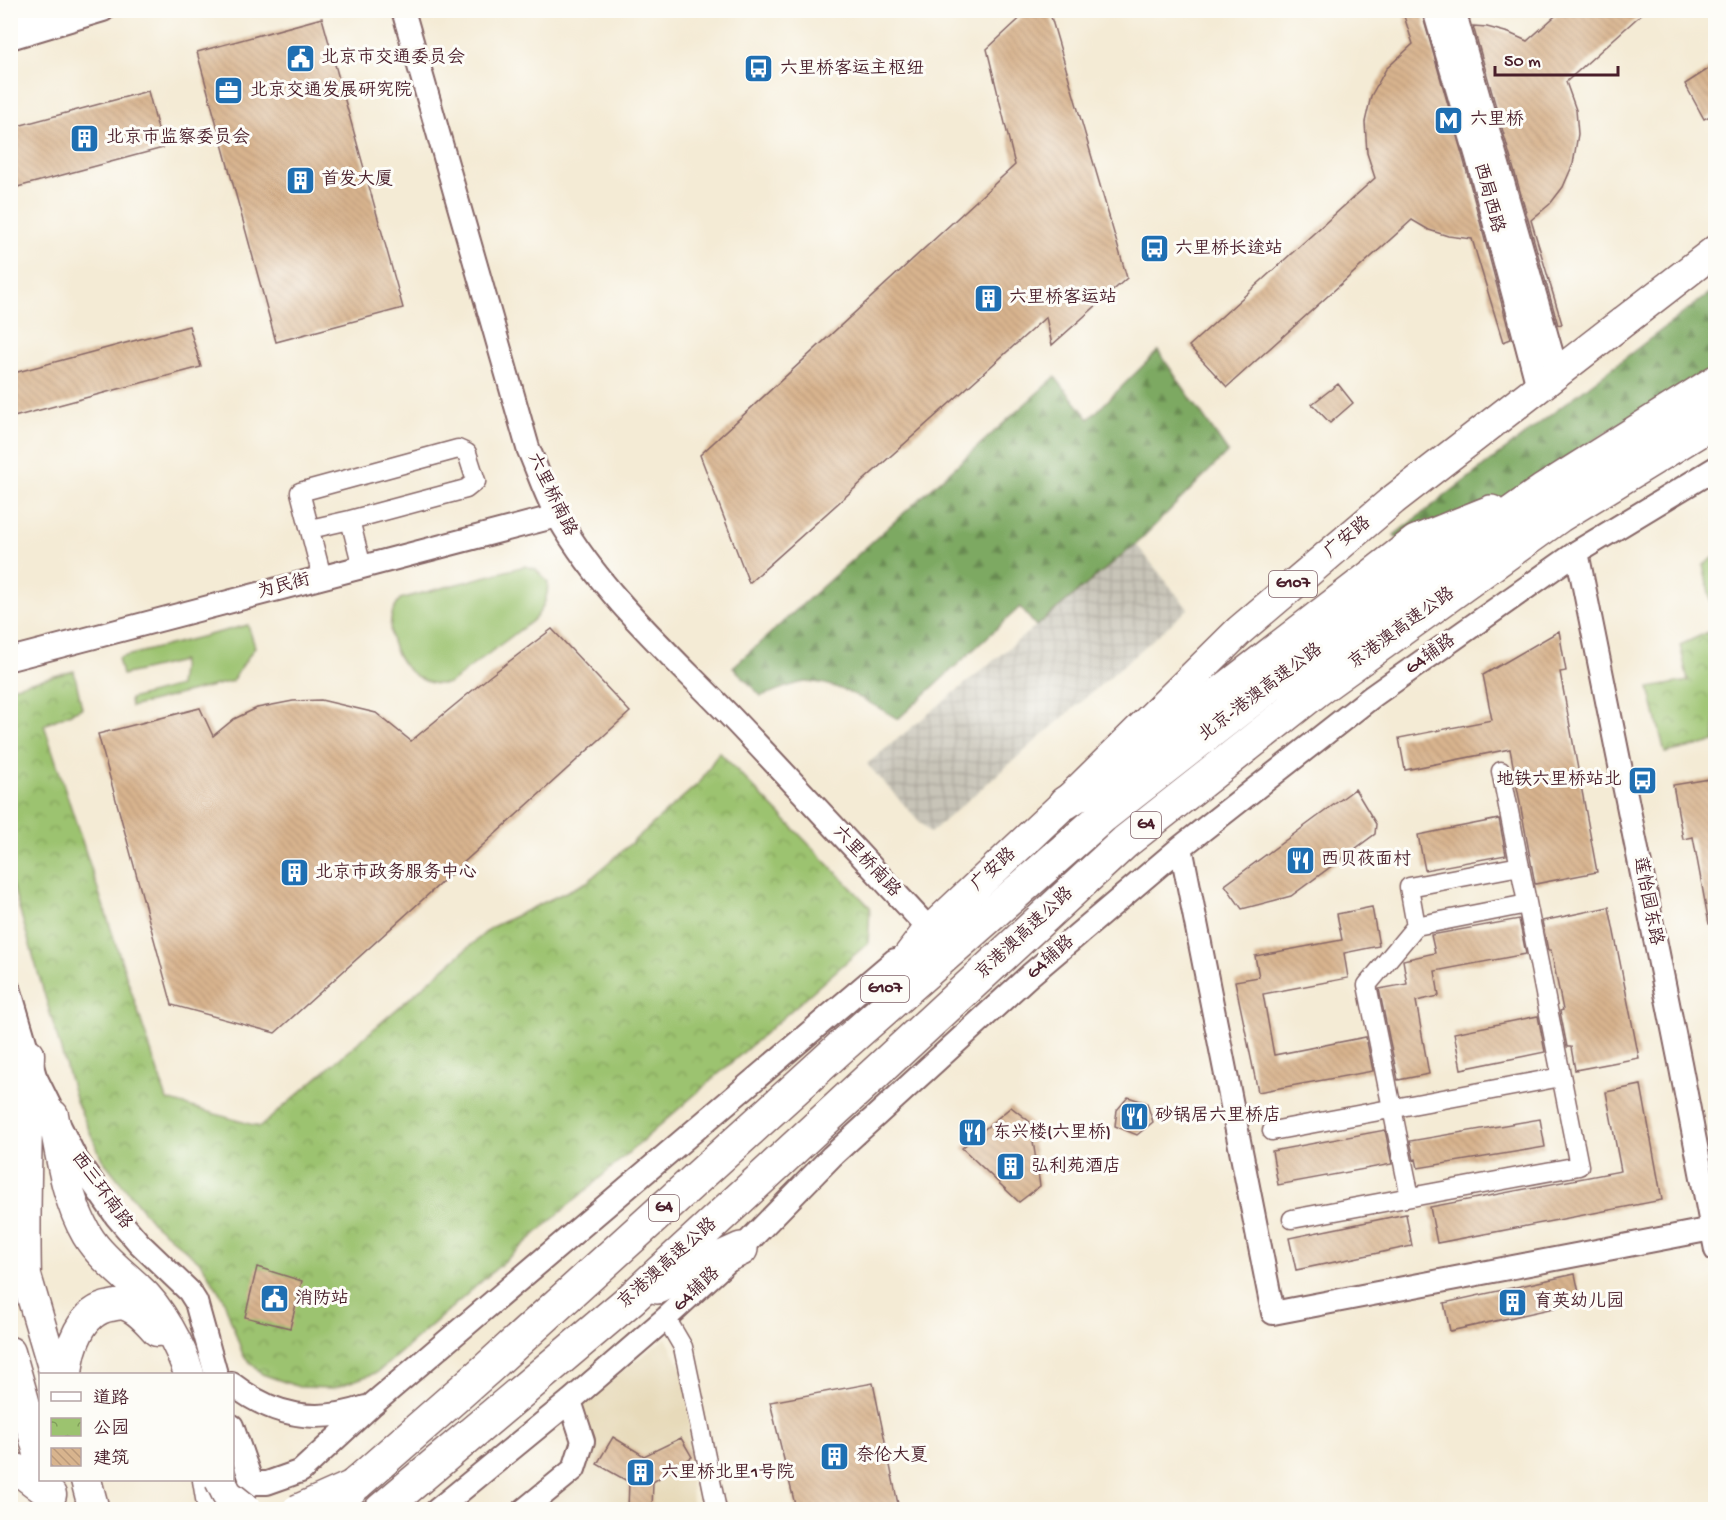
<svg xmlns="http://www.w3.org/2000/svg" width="1726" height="1520" viewBox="0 0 1726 1520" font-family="'Gochi Hand','LXGW WenKai TC',sans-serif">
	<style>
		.built { fill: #e7daba }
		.industrial { fill: url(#industrial-grid) }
		.grass { fill: #9cc36f; stroke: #73714d; stroke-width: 1.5 }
		.forest { fill: url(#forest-firs); stroke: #646446; stroke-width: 1.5 }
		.park { fill: url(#park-crowns); stroke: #73714d; stroke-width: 1.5 }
		.building { fill: url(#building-back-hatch) }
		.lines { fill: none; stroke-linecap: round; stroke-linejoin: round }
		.minor-casing { stroke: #866666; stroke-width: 21 }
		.tertiary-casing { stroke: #866666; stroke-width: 26 }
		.trunk-casing { stroke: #866666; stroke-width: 33 }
		.motorway-casing { stroke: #866666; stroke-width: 36 }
		.minor { stroke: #fff; stroke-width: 18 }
		.tertiary { stroke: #fff; stroke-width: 22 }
		.trunk { stroke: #fff; stroke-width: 30 }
		.motorway { stroke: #fff; stroke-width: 33 }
		.trunk-bridge-casing { stroke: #866666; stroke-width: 33; stroke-linecap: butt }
		.motorway-bridge-casing { stroke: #866666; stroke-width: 36; stroke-linecap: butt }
		.trunk-bridge { stroke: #fff; stroke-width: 30 }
		.motorway-bridge { stroke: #fff; stroke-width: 33 }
		.labels { text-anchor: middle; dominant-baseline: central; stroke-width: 6; stroke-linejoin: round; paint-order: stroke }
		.shield { fill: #fdfcf7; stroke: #806168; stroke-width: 1.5 }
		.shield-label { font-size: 16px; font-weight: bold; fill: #4a1f2b }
		.poi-label { font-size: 18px; fill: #4a1f2b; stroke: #fdfcf7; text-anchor: start }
		.street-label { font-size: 18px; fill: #4a1f2b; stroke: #fdfcf7 }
	</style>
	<defs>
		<pattern id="industrial-grid" width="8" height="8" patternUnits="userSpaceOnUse" patternTransform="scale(1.5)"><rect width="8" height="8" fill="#c8c4b8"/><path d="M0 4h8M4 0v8" fill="none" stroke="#ada89e"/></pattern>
		<pattern id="forest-firs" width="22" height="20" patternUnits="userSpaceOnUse" patternTransform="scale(1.5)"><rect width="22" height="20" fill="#7da962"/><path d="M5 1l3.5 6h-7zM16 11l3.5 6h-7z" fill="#688951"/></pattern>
		<pattern id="park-crowns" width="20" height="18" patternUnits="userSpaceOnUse" patternTransform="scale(1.5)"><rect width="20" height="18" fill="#9cc36f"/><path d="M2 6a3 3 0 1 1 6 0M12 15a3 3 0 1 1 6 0" fill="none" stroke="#819e5b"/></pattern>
		<pattern id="building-back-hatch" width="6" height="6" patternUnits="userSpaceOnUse" patternTransform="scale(1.5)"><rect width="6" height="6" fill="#d8b48e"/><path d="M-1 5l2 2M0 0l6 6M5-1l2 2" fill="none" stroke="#bb9a7b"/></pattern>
	</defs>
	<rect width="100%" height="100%" fill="#fdfcf7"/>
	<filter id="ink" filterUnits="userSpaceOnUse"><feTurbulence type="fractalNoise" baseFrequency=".0167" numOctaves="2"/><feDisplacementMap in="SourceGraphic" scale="12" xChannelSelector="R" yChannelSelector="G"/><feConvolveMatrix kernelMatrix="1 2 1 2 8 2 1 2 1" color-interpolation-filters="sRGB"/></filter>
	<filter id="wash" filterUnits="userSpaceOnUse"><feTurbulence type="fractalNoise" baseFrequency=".008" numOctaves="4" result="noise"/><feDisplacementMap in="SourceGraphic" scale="24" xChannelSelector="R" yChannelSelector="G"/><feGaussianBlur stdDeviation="1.35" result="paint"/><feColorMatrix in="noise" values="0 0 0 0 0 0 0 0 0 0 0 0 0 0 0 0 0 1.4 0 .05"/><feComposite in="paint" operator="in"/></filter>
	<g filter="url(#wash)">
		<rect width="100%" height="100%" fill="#f4ebd5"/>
		<!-- built -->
		<path class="built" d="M 666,1338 L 688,1381 L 692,1509 L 533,1510 L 567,1477 L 582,1402 Z"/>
		<!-- industrial -->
		<path class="industrial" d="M 1136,544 L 1188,609 L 930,833 L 867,764 Z"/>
		<!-- grass -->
		<path class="grass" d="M 525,566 L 535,569 L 548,582 C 548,595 545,606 537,616 C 532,623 522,628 516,633 C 500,645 484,657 468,669 C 461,674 453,684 445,684 C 404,687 374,632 400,599 Z
			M 248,625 L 255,647 L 232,681 L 131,707 L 130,699 L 179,686 L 182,661 L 122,675 L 118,658 Z"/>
		<!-- forest -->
		<path class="forest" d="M 1715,289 L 1715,368 L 1643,409 L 1505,497 L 1404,543 L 1394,535 Z
			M 1158,351 L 1228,452 L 1136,544 L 1036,626 L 1020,607 L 898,719 C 873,705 835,680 806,682 C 792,683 775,692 761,696 L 733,667 L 1055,377 L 1089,419 Z"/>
		<!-- park -->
		<path class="park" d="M 1715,557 L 1715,620 L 1703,565 Z
			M 1715,629 L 1715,742 L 1665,753 L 1649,688 L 1688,681 L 1680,645 Z
			M 74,671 L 82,708 L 44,725 L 167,1100 L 260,1127 L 492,927 L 587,882 L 700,782 L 719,752 L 870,907 L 868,943 L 378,1372 L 334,1388 L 299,1387 L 262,1374 L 243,1355 L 223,1298 L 201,1263 L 152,1222 L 102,1159 L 76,1101 L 11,881 L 11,687 Z"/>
		<g id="blocks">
			<!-- building -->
			<path class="building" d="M 1029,10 L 1049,10 L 1127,278 L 1052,345 L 1046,317 L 749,583 L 700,455 L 1015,165 L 987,49 Z
				M 1402,10 L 1421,10 L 1464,161 L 1511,339 L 1503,342 L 1472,239 L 1448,236 L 1429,230 L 1412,220 L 1227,387 L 1189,346 L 1375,178 L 1367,153 L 1365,122 L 1371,96 L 1386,69 L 1413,44 Z
				M 1562,10 L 1646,10 L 1566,82 L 1576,110 L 1578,134 L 1573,164 L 1563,187 L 1550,204 L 1531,220 L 1562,324 L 1558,325 L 1473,26 L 1487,27 L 1509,33 L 1527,41 Z
				M 322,18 L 403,308 L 276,342 L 197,52 Z
				M 1716,64 L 1716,113 L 1704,119 L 1685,84 Z
				M 148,91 L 163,148 L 10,189 L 10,128 Z
				M 189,326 L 201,367 L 10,418 L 10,374 Z
				M 1338,384 L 1353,403 L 1330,423 L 1312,404 Z
				M 552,629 L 630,712 L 275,1033 L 172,1005 L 98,734 L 200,708 L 213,736 L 234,719 L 257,708 L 293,701 L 321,700 L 376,713 L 411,741 L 490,676 Z
				M 1559,631 L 1566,671 L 1560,672 L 1597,872 L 1535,884 L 1510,749 L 1405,770 L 1399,738 L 1492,720 L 1483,675 Z
				M 1716,778 L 1716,923 L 1709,924 L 1693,837 L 1683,839 L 1673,785 Z
				M 1355,789 L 1376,824 L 1375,834 L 1291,896 L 1242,909 L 1225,885 Z
				M 1499,819 L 1506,855 L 1425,870 L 1418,835 Z
				M 1372,907 L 1379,946 L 1344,953 L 1348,978 L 1263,994 L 1274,1055 L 1366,1037 L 1373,1071 L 1258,1092 L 1235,981 L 1259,977 L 1255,956 L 1342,940 L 1337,914 Z
				M 1609,907 L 1639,1058 L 1575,1070 L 1571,1047 L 1567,1047 L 1560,1011 L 1563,1010 L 1551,950 L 1548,950 L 1542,921 Z
				M 1519,919 L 1526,954 L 1435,971 L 1439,996 L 1416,1001 L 1429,1074 L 1398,1080 L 1379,989 L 1407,984 L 1403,960 L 1435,953 L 1431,935 Z
				M 1538,1016 L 1545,1052 L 1461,1069 L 1454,1033 Z
				M 1641,1085 L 1662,1200 L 1437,1243 L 1430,1207 L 1621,1171 L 1606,1092 Z
				M 1128,1097 L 1147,1103 L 1153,1122 L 1137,1135 L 1115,1126 L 1117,1110 Z
				M 1011,1107 L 1030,1122 L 1040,1186 L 1019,1202 L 962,1148 Z
				M 1540,1119 L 1545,1147 L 1418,1168 L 1416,1159 L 1414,1160 L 1410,1141 Z
				M 1385,1130 L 1392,1164 L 1278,1185 L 1272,1151 Z
				M 1406,1214 L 1412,1246 L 1296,1270 L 1289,1238 Z
				M 257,1267 L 302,1281 L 290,1328 L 245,1317 Z
				M 1575,1274 L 1581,1302 L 1450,1331 L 1444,1303 Z
				M 873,1383 L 899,1509 L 796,1509 L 770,1402 Z
				M 613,1437 L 644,1456 L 681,1438 L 692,1457 L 653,1482 L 652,1509 L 628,1509 L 629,1482 L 597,1464 Z"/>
		</g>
	</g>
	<g filter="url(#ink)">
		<use href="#blocks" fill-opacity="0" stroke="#866666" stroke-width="1.5"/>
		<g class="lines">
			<defs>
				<path id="minor" d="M 310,529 L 350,520
					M 322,577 L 300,492 L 458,449 L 467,453 L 476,481 L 466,489 L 350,520 L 362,567
					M 1520,866 L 1409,887 L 1416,926 L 1527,904
					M 1272,1131 L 1561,1077
					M 1410,1197 L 1367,985 L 1416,926
					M 1292,1219 L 1579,1166 L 1501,771
					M 666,1318 L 683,1347 L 717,1510"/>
				<path id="tertiary" d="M 403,10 L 528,448 C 538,471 546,497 559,519 C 603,595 671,655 731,717 C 798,787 864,859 930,930 L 920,938
					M 1434,10 L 1477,157 L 1538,387
					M 1454,10 L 1557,372
					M 10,20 L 43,10
					M 10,38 L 103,10
					M 1577,552 L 1680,1063 L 1716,1250
					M 10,659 L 557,516
					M 1181,847 L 1273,1313 L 1712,1229
					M 10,991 L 35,1076 L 76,1159 L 116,1216 L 139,1243 L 189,1291 L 196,1302 L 216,1374
					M 232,1384 C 274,1417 317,1424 366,1407
					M 232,1426 L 252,1483
					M 225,1510 L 252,1483 L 267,1483 L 301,1471 L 373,1404 L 895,960
					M 437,1510 L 570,1401 L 666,1318 L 741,1249 L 832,1156 L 1030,975 L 1181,847 L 1373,696 L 1577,552 L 1716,468
					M 524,1510 L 574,1469 L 583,1441 L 570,1401"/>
				<path id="trunk" d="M 930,930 L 1065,803 L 1240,630 L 1393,500 L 1716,250
					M 53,1115 C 61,1155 66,1199 87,1235 C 99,1255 121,1272 138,1288 C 160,1307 181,1347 189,1374
					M 21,1259 L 55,1374
					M 26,1279 C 24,1204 27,1129 29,1054
					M 10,1352 L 40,1457
					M 67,1374 C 69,1348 81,1310 111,1306 C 115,1305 121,1304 125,1305 C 138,1309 148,1321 157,1331
					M 10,1468 L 17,1469 L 51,1495
					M 86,1480 L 94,1510
					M 208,1480 L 213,1510"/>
				<path id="motorway" d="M 1065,803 L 1150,748 L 1416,542 L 1491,512
					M 887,987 L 930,930
					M 657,1287 L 741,1249
					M 356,1484 L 488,1368 L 840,1048 L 1103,816 L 1297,664 L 1543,491 L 1716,382
					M 381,1510 L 631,1299 L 1125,842 L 1317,690 L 1559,516 L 1716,420"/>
			</defs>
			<!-- minor casing -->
			<use href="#minor" class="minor-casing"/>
			<!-- tertiary casing -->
			<use href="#tertiary" class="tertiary-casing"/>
			<!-- trunk casing -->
			<use href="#trunk" class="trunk-casing"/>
			<!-- motorway casing -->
			<use href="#motorway" class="motorway-casing"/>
			<!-- minor -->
			<use href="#minor" class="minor"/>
			<!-- tertiary -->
			<use href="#tertiary" class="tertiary"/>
			<!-- trunk -->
			<use href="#trunk" class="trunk"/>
			<!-- motorway -->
			<use href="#motorway" class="motorway"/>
			<defs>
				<path id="trunk-bridge" d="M 220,1480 L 227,1494 L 247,1510
					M 297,1510 L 351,1486"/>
				<path id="motorway-bridge" d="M 327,1510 L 356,1484"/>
			</defs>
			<!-- trunk-bridge casing -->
			<use href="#trunk-bridge" class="trunk-bridge-casing"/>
			<!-- motorway-bridge casing -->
			<use href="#motorway-bridge" class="motorway-bridge-casing"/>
			<!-- trunk-bridge -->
			<use href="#trunk-bridge" class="trunk-bridge"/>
			<!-- motorway-bridge -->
			<use href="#motorway-bridge" class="motorway-bridge"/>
		</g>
	</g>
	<!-- icons -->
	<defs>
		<symbol id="civic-square" viewBox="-11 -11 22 22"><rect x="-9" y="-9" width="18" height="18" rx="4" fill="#1f6fb2" stroke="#fdfcf7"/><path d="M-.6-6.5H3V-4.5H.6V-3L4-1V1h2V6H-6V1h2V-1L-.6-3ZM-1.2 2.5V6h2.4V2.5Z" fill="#fff"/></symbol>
		<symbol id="bus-square" viewBox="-11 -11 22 22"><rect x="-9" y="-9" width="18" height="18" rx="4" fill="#1f6fb2" stroke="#fdfcf7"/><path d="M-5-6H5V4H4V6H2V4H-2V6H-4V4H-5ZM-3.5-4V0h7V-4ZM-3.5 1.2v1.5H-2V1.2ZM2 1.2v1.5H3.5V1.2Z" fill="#fff"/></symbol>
		<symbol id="office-square" viewBox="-11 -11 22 22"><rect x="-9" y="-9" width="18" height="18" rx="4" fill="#1f6fb2" stroke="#fdfcf7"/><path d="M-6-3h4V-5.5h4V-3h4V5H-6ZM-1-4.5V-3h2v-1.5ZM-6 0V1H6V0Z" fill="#fff"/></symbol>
		<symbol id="metro-square" viewBox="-11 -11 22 22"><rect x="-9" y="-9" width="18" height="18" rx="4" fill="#1f6fb2" stroke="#fdfcf7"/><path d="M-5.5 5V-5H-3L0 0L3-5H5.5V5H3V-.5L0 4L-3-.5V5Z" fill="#fff"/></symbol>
		<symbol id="building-square" viewBox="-11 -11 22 22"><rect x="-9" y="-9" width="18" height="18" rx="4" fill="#1f6fb2" stroke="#fdfcf7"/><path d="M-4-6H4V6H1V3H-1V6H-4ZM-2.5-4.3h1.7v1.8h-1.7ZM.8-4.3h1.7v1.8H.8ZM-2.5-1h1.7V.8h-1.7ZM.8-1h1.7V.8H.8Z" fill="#fff"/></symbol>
		<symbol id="restaurant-square" viewBox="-11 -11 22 22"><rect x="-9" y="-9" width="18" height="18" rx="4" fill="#1f6fb2" stroke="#fdfcf7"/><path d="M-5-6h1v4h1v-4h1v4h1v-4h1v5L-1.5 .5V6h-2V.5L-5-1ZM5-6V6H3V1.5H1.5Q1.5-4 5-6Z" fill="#fff"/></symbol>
	</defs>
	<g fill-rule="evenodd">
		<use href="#civic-square" x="284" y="42" width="33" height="33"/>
		<use href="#bus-square" x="742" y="52" width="33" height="33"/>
		<use href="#office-square" x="212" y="74" width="33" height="33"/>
		<use href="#metro-square" x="1432" y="104" width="33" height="33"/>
		<use href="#building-square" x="68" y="122" width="33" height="33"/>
		<use href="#building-square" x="284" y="164" width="33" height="33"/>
		<use href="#bus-square" x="1138" y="232" width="33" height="33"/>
		<use href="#building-square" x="972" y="282" width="33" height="33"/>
		<use href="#bus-square" x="1626" y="764" width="33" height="33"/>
		<use href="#restaurant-square" x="1284" y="844" width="33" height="33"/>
		<use href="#building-square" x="278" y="856" width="33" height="33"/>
		<use href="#restaurant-square" x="1118" y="1100" width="33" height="33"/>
		<use href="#restaurant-square" x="956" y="1116" width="33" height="33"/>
		<use href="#building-square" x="994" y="1150" width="33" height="33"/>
		<use href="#civic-square" x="258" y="1282" width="33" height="33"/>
		<use href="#building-square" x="1496" y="1286" width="33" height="33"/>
		<use href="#building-square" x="818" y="1440" width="33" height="33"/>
		<use href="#building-square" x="624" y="1456" width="33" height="33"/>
	</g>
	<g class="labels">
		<!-- shield labels -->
		<g class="shield">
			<rect x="1269" y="571" width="48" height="26" rx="4.5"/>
			<rect x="1131" y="812" width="30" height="26" rx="4.5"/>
			<rect x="861" y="976" width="48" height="26" rx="4.5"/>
			<rect x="649" y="1195" width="30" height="26" rx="4.5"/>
		</g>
		<g class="shield-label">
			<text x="1293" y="584">G107</text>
			<text x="1146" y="825">G4</text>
			<text x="885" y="989">G107</text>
			<text x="664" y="1208">G4</text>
		</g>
		<!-- poi labels -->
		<g class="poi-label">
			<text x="321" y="58">北京市交通委员会</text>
			<text x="780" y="69">六里桥客运主枢纽</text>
			<text x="250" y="91">北京交通发展研究院</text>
			<text x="1470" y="120">六里桥</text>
			<text x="106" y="138">北京市监察委员会</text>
			<text x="321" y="180">首发大厦</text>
			<text x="1175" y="249">六里桥长途站</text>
			<text x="1009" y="298">六里桥客运站</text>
			<text x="1622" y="780" text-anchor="end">地铁六里桥站北</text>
			<text x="1321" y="860">西贝莜面村</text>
			<text x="315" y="873">北京市政务服务中心</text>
			<text x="1155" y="1116">砂锅居六里桥店</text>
			<text x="993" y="1133">东兴楼(六里桥)</text>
			<text x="1031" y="1167">弘利苑酒店</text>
			<text x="295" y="1299">消防站</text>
			<text x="1534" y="1302">育英幼儿园</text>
			<text x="856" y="1456">奈伦大夏</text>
			<text x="661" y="1473">六里桥北里1号院</text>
		</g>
		<!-- street labels -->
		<g class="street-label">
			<text transform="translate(1488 198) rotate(75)">西局西路</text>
			<text transform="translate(551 495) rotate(64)">六里桥南路</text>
			<text transform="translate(1348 538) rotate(-40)">广安路</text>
			<text transform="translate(284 587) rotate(-15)">为民街</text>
			<text transform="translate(1402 629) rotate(-36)">京港澳高速公路</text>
			<text transform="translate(1431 655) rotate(-35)">G4辅路</text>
			<text transform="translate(1261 693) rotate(-37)">北京-港澳高速公路</text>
			<text transform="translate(866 862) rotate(47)">六里桥南路</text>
			<text transform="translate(994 870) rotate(-43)">广安路</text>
			<text transform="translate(1647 901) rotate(79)">莲怡园东路</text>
			<text transform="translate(1025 934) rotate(-43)">京港澳高速公路</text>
			<text transform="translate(1051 958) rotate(-41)">G4辅路</text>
			<text transform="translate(101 1191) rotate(54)">西三环南路</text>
			<text transform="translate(668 1264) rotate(-42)">京港澳高速公路</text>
			<text transform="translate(697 1290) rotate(-43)">G4辅路</text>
		</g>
	</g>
	<!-- margin -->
	<rect width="1726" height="1520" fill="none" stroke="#fdfcf7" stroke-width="36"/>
	<!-- legend -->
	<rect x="39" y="1373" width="195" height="108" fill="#fdfcf7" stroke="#b5a4a5" stroke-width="1.5"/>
	<rect x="51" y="1392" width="30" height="9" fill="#ffffff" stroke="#b5a4a5" stroke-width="1.5"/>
	<text x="93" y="1403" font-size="18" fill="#4a1f2b">道路</text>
	<rect x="51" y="1418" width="30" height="18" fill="url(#park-crowns)" stroke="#b5a4a5" stroke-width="1.5"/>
	<text x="93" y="1433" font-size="18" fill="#4a1f2b">公园</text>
	<rect x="51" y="1448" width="30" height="18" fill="url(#building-back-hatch)" stroke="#b5a4a5" stroke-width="1.5"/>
	<text x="93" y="1463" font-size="18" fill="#4a1f2b">建筑</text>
	<!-- scale -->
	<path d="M1495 66v9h123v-9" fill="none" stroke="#4a1f2b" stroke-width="3"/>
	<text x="1504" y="66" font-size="18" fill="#4a1f2b" stroke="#fdfcf7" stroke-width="4.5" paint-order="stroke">50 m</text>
</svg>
